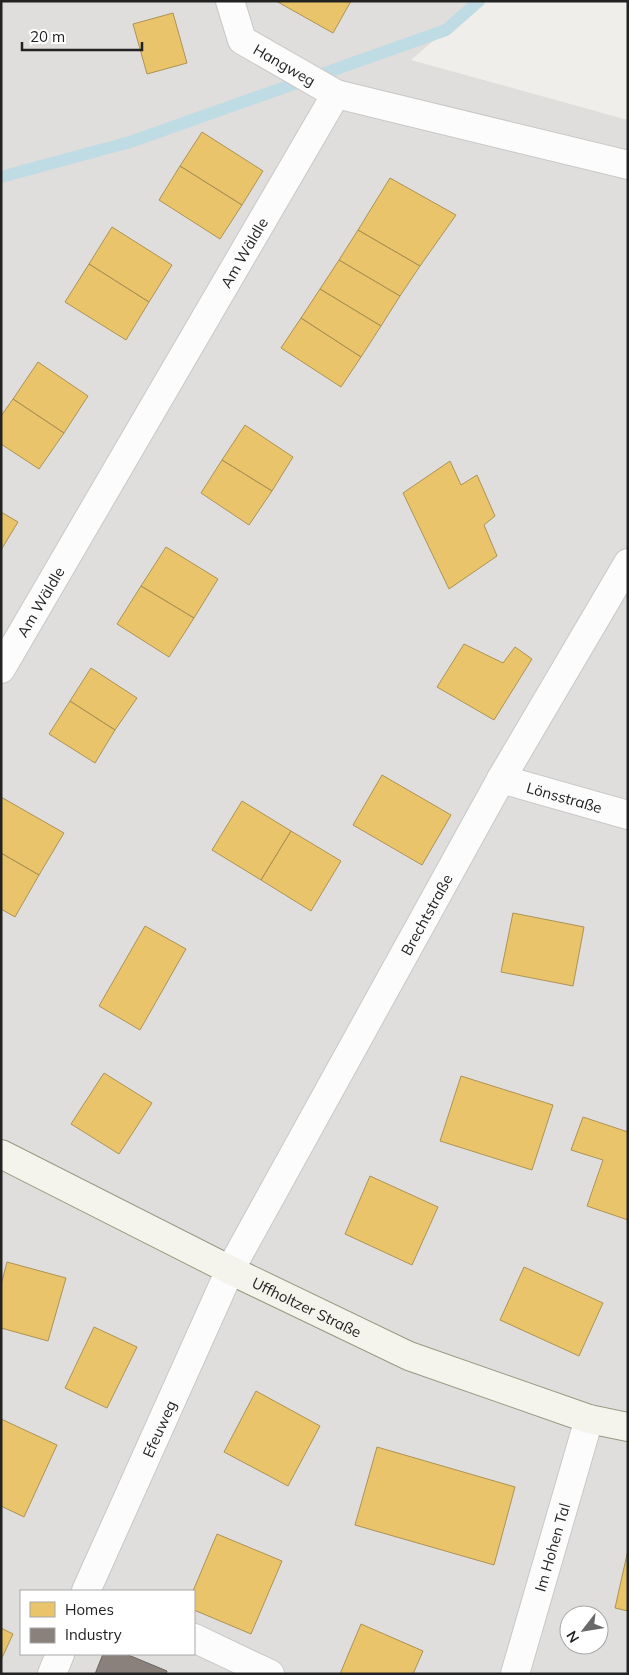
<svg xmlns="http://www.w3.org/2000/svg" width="629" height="1675" viewBox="0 0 629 1675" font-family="Mulish,sans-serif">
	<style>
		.residential { fill: #dfdedc; fill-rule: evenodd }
		.homes { fill: #e9c46a; stroke: #ad9354 }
		.industry { fill: #8a817c; stroke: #6b6461 }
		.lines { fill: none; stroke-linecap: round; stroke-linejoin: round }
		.stream { stroke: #bfdbe3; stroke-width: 12 }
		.street-casing { stroke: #c9c8c7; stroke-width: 30 }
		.secondary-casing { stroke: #999a82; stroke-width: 30 }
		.street { stroke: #fdfcfc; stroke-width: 28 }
		.secondary { stroke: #f4f4ed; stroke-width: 28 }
		.labels { text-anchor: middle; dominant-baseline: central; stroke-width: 5; stroke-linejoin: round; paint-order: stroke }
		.street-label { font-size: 15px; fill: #222; stroke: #fff }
	</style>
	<rect width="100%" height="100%" fill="#f0eeeb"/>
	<!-- residential -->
	<path class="residential" d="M 1,1 L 479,1 L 411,60 L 628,120 L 628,1674 L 1,1674 ZM 21,1591 L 194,1591 L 194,1654 L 21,1654 ZM 569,1615 L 599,1615 L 599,1645 L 569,1645 Z"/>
	<!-- homes -->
	<path class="homes" d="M 276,1 L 351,1 L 333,33 Z
		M 173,13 L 187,63 L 147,74 L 133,24 Z
		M 202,132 L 263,171 L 242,205 L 180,166 Z
		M 180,166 L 242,205 L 220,239 L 159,200 Z
		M 390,178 L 456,215 L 420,266 L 358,230 Z
		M 112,227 L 172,265 L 149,302 L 89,264 Z
		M 358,230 L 420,266 L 400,296 L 339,260 Z
		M 339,260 L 400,296 L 381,326 L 320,289 Z
		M 89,264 L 149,302 L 126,340 L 65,302 Z
		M 320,289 L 381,326 L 361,357 L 301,318 Z
		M 301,318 L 361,357 L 341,387 L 281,348 Z
		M 38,362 L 88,396 L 64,433 L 13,399 Z
		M 13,399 L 64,433 L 39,469 L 1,444 L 1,416 Z
		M 245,425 L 293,457 L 272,491 L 222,460 Z
		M 222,460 L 272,491 L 249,525 L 201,493 Z
		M 450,461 L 461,485 L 477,475 L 495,516 L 484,525 L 497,556 L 449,589 L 403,493 Z
		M 1,512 L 18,522 L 1,550 Z
		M 166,547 L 218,579 L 194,618 L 141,586 Z
		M 141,586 L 194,618 L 169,657 L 117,624 Z
		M 464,644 L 503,663 L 515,647 L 532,659 L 494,720 L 437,687 Z
		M 91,668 L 137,698 L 115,730 L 70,701 Z
		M 70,701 L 115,730 L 95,763 L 49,734 Z
		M 382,775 L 451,815 L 422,865 L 353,825 Z
		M 1,797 L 64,833 L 39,875 L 1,853 Z
		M 242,801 L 291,831 L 261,880 L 212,850 Z
		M 291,831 L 341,861 L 311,911 L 261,880 Z
		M 1,853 L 39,875 L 15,917 L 1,909 Z
		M 513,913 L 584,927 L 573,986 L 501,972 Z
		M 145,926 L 186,949 L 140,1030 L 99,1006 Z
		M 104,1073 L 152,1103 L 119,1154 L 71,1124 Z
		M 461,1076 L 553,1105 L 532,1170 L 440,1141 Z
		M 583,1117 L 628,1132 L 628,1220 L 587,1206 L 603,1160 L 571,1150 Z
		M 370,1176 L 438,1207 L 412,1265 L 345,1234 Z
		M 7,1262 L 66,1278 L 48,1341 L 1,1328 L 1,1285 Z
		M 524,1267 L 603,1303 L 579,1356 L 500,1320 Z
		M 94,1327 L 137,1347 L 107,1408 L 65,1388 Z
		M 256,1391 L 320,1426 L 288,1486 L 224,1452 Z
		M 1,1419 L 57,1445 L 24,1517 L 1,1506 Z
		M 377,1447 L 515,1487 L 494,1565 L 355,1525 Z
		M 217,1534 L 282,1561 L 251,1634 L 194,1610 L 193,1591 Z
		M 628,1550 L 628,1611 L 615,1608 Z
		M 361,1624 L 423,1651 L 413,1674 L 340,1674 Z
		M 1,1628 L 13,1634 L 1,1660 Z"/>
	<!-- industry -->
	<path class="industry" d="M 103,1654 L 126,1654 L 167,1671 L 166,1674 L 95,1674 Z"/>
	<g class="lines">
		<!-- stream -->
		<path class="stream" d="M 1,177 L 130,142 L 446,30 L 479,1"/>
		<defs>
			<g id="street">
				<path id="s1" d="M 230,1 L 242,40 L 336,94"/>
				<path id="s2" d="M 1,669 L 336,94 L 628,165"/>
				<path id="s3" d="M 501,779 L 628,815"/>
				<path id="s4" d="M 86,1591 L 230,1270 L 501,779 L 628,563"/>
				<path d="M 194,1638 L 270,1674"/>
				<path d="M 52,1674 L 60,1654"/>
				<path id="s5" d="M 515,1674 L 589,1419"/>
			</g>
			<g id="secondary">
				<path id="s6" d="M 1,1154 L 230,1270 L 409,1356 L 589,1419 L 628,1427"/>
			</g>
		</defs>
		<!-- street casing -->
		<use href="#street" class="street-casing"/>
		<!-- secondary casing -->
		<use href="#secondary" class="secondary-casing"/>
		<!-- street -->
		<use href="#street" class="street"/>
		<!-- secondary -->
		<use href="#secondary" class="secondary"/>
	</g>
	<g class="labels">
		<!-- street labels -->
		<g class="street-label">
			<text stroke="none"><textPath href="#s1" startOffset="90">Hangweg</textPath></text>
			<text stroke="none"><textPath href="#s2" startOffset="482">Am Wäldle</textPath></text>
			<text stroke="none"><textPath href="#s2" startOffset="78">Am Wäldle</textPath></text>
			<text stroke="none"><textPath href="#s3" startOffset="66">Lönsstraße</textPath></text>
			<text stroke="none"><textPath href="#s4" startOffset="758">Brechtstraße</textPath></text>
			<text stroke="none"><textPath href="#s6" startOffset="342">Uffholtzer Straße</textPath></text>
			<text stroke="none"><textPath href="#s4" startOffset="178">Efeuweg</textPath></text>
			<text stroke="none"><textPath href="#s5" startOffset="132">Im Hohen Tal</textPath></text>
		</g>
	</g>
	<!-- border -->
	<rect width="629" height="1675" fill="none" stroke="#222222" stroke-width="5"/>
	<!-- legend -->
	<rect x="20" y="1590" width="175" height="65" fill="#ffffff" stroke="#a7a7a7"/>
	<rect x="30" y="1602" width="25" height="15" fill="#e9c46a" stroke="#a7a7a7"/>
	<text x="65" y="1615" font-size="15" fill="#222222">Homes</text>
	<rect x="30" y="1628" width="25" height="15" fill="#8a817c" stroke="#a7a7a7"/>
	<text x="65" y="1640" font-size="15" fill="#222222">Industry</text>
	<!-- north arrow -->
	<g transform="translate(584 1630) rotate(239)"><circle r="24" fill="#ffffff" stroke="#a7a7a7"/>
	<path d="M0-4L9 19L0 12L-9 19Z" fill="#6a6968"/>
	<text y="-8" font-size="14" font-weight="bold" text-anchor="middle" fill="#222222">N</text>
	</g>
	<!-- scale -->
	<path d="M22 42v8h120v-8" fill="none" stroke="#222222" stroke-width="2.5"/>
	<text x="30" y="42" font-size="15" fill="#222222" stroke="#ffffff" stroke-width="4" paint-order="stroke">20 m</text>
</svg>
